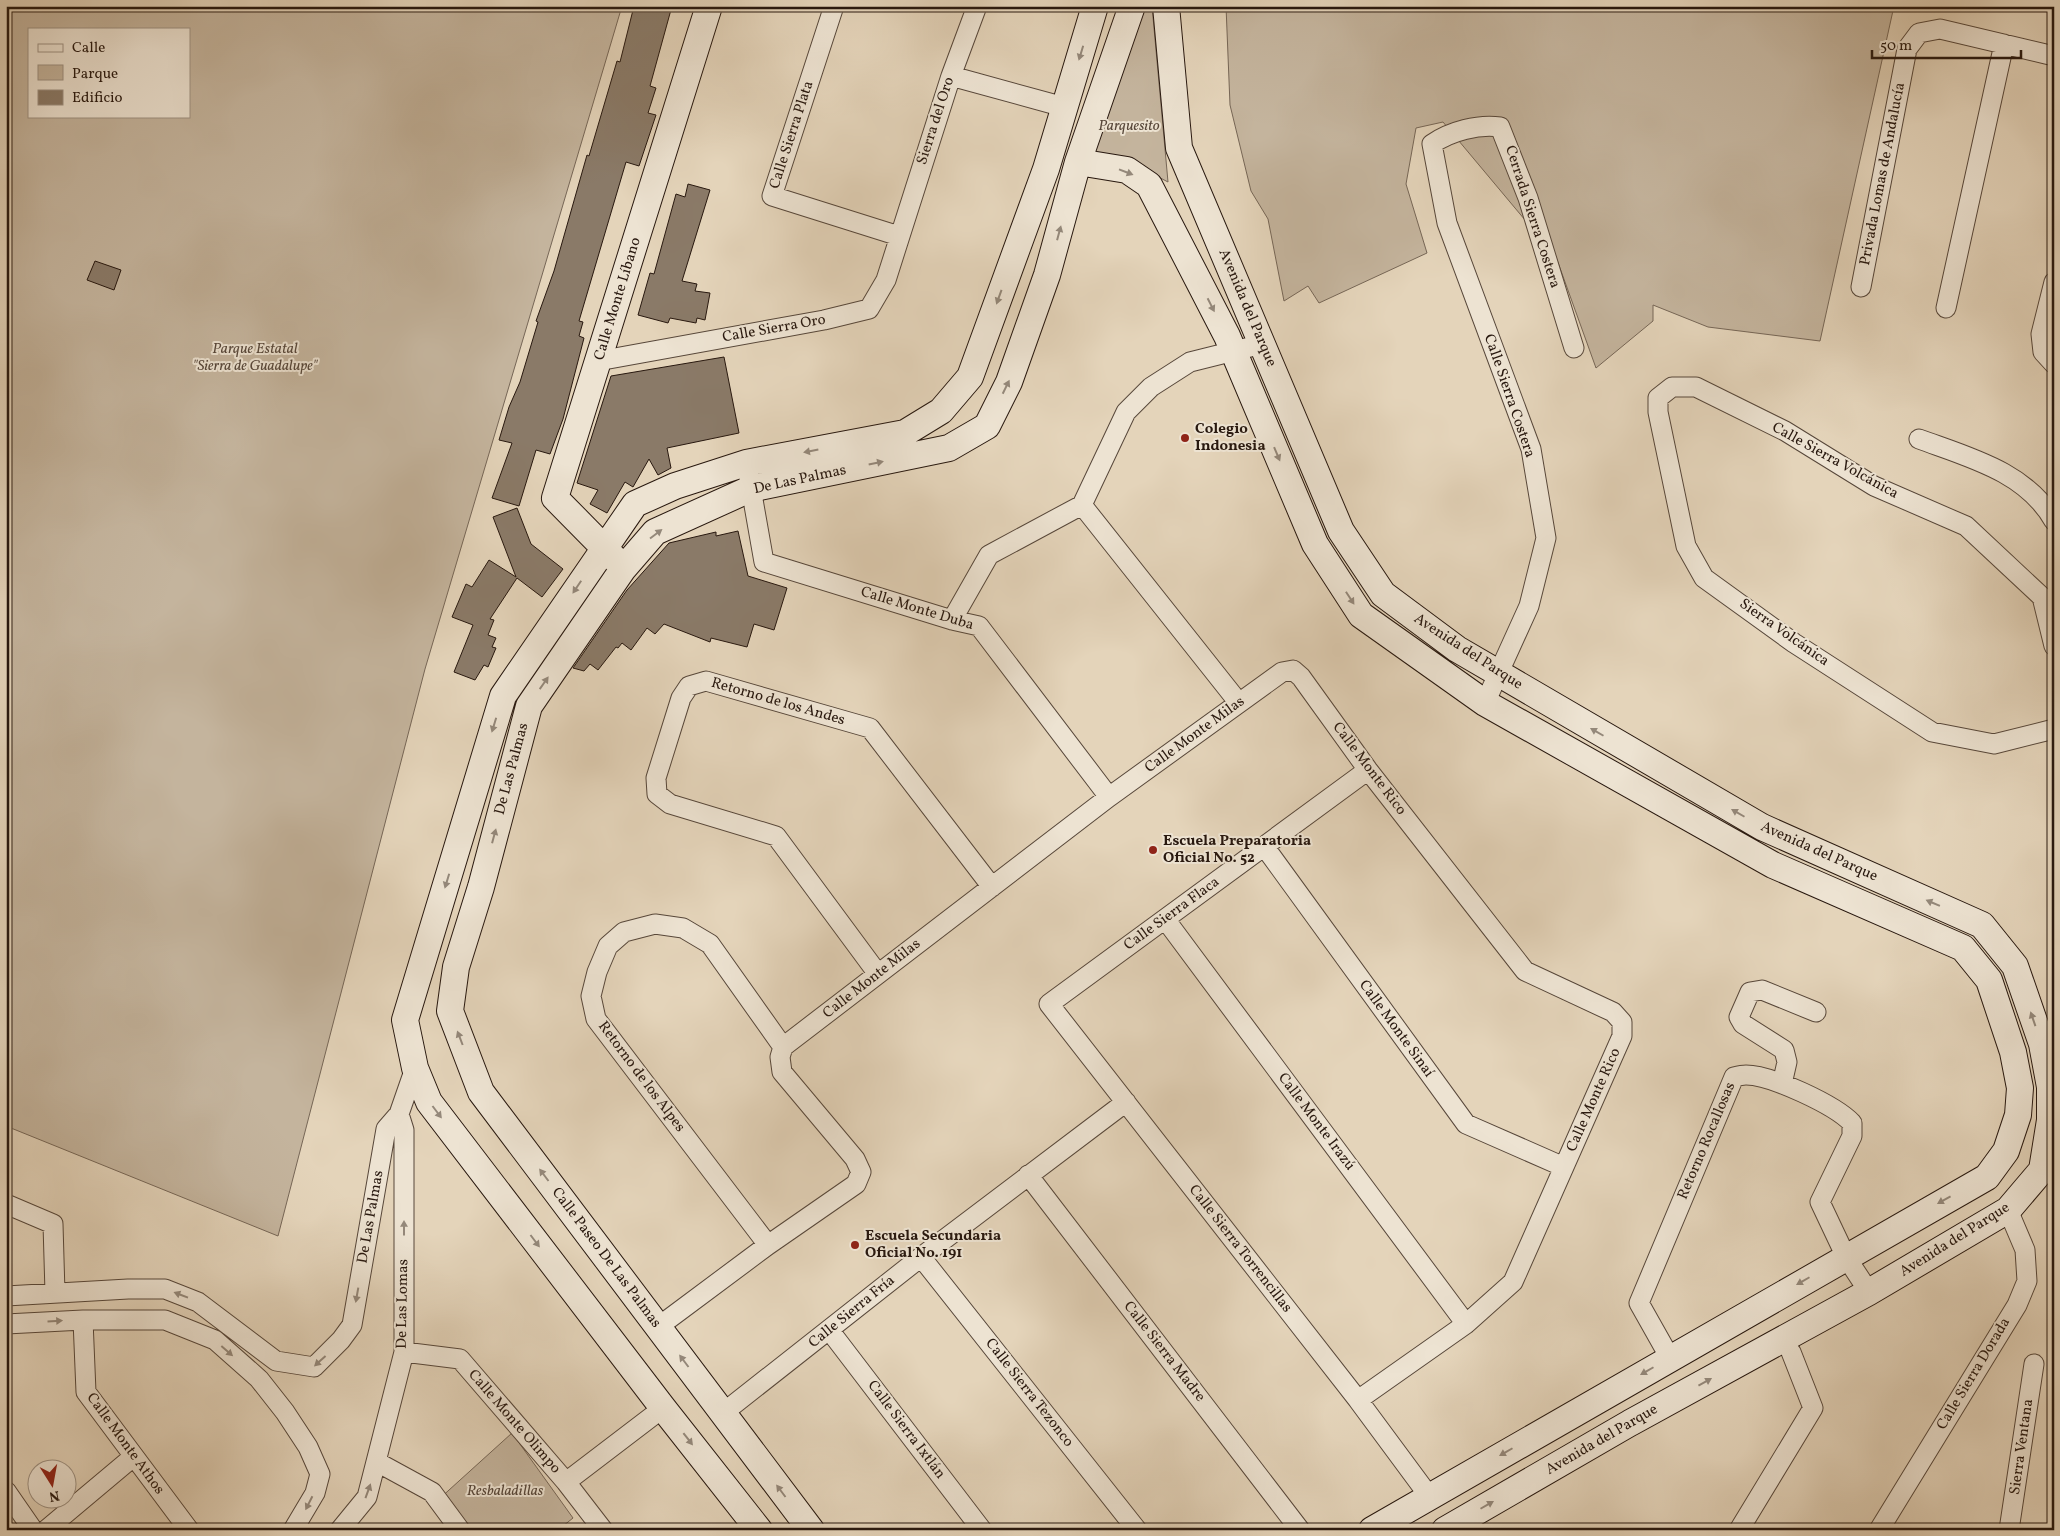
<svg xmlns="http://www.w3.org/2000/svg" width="2060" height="1536" viewBox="0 0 2060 1536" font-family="Vollkorn,serif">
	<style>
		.green { fill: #c4b49d; stroke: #766656; fill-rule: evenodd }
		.building { fill: #8a7a68; stroke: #28180f }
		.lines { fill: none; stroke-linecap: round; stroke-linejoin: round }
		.street-casing { stroke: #57473a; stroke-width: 21 }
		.secondary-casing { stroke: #28180f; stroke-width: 28 }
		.street { stroke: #ede3d2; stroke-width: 19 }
		.secondary { stroke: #ede3d2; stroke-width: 26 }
		.oneway { fill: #94887a }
		.poi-dot { fill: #8f2418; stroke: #ede3d2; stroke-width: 2 }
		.labels { text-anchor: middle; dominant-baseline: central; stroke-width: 4; stroke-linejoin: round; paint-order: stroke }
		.street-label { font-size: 15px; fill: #28180f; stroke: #ede3d2 }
		.park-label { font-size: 15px; font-style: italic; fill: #57473a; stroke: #ede3d2 }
		.poi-label { font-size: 15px; font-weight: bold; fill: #28180f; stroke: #ede3d2; text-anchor: start }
	</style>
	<rect width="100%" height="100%" fill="#e4d4ba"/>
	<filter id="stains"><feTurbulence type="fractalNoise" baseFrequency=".004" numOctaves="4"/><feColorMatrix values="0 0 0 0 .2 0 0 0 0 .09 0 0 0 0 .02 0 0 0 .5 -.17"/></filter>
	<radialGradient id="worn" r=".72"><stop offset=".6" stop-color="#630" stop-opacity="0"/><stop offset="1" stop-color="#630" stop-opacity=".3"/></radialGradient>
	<!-- green -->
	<path class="green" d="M 6,6 L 622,6 L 425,669 L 278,1236 L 6,1126 ZM 29,29 L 189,29 L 189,116 L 29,116 Z
		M 1135,6 L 1152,6 L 1168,182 L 1128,161 L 1082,157 Z
		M 1226,6 L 1894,6 L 1820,341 L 1708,327 L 1653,305 L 1653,321 L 1596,368 L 1556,257 L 1443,122 L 1416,128 L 1406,184 L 1427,253 L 1319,303 L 1308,286 L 1284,301 L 1268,219 L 1251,191 L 1230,105 Z
		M 512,1433 L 573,1518 L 558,1530 L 461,1530 L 438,1500 Z"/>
	<!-- building -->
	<path class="building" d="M 634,6 L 672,6 L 650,86 L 656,88 L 648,113 L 656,115 L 639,166 L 626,162 L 579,321 L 583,322 L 579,336 L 584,338 L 563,419 L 550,454 L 536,450 L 519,506 L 492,498 L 512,443 L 499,440 L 509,407 L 520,382 L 538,322 L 536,321 L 554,271 L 587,155 L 589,156 L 617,61 L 620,62 Z
		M 688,184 L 710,190 L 682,281 L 697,284 L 695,291 L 710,293 L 705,320 L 697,318 L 696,323 L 670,318 L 668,323 L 638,315 L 650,273 L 654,274 L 676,194 L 685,197 Z
		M 95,261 L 121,270 L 114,290 L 87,280 Z
		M 724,357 L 739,433 L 667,448 L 671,468 L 658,475 L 649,459 L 633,487 L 625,482 L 607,513 L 590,504 L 598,490 L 577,483 L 611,376 Z
		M 517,508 L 531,544 L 563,569 L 542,597 L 517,578 L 490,619 L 494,620 L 488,635 L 496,638 L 492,647 L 496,648 L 488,667 L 484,665 L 475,680 L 454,672 L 473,625 L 452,617 L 466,584 L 472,587 L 489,560 L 516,577 L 493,517 Z
		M 738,531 L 748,576 L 787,588 L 774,630 L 754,624 L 747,647 L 711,638 L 710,642 L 664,624 L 655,634 L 647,628 L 631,650 L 622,643 L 618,648 L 616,647 L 598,670 L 590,664 L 584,671 L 573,668 L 627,590 L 669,543 L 716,532 L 716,536 Z"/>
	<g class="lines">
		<defs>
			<path id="street" d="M 834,6 L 772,196 L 899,236
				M 951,76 L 1064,107
				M 2054,282 L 2041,334 L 2043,352 L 2054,364
				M 1861,287 L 1907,49 L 1919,33 L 1940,29 L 2054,56
				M 1946,308 L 2004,44
				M 598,361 L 824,320 L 869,309 L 886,280 L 951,76 L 977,6
				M 1919,439 C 1968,457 2027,472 2054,521
				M 749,477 L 764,562 L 952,620 L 979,626 L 1109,797
				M 1082,505 L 1239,703
				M 952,620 L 989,555 L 1082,505 L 1126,412 L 1151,387 L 1190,362 L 1262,344
				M 2054,646 L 2042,597 L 1966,526 L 1874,486 L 1785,431 L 1696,387 L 1672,387 L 1658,398 L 1658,412 L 1686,546 L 1704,578 L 1794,643 L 1932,732 L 1994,744 L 2054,729
				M 1485,703 L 1529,606 L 1546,538 L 1531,449 L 1447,223 L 1432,144 C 1451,131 1478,124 1500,127 L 1528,198 L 1574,348
				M 1368,770 L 1049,1004 L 1358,1400 L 1429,1496
				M 1264,846 L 1466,1124 L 1564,1167
				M 1165,919 L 1466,1324
				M 878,974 L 776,836 L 670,804 L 657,794 L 656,778 L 681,698 L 689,686 L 706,681 L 870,728 L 992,887
				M 1782,1084 L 1787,1062 L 1784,1050 L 1743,1024 L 1739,1017 L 1750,992 L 1762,990 L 1816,1012
				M 1028,1175 L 1300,1530
				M 6,1204 L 53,1224 L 55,1293
				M 768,1245 L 596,1019 L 591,996 L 597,972 L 608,946 L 624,932 L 655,924 L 683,928 L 710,944 L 783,1047
				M 921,1257 L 1137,1530
				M 6,1296 L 128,1289 L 165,1289 L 198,1302 L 276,1361 L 314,1367 L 341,1340 L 352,1325 L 386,1129 L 399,1114
				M 83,1320 L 86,1392 L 189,1530
				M 6,1324 L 83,1320 L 165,1320 L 215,1340 L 259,1379 L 285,1412 L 308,1447 L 320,1474 L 315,1493 L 293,1530
				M 658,1327 L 768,1245 L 856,1184 L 861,1172 L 855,1159 L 782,1072 L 780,1057 L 783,1047 L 1109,797 L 1282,672 L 1293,670 L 1301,677 L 1368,770 L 1525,971 L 1613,1012 L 1622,1022 L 1622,1036 L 1513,1282 L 1466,1324 L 1358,1400
				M 830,1331 L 982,1530
				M 404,1352 L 460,1359 L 566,1482 L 603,1530
				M 1670,1358 L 1639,1303 L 1734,1077 C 1738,1076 1742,1075 1746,1075 C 1771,1075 1835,1105 1852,1123 L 1852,1136 L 1820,1202 L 1846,1257 L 1869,1292
				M 723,1413 L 921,1257 L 1126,1102
				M 377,1462 L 432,1492 L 460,1530
				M 566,1482 L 663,1408
				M 6,1491 L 33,1530
				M 46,1530 L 133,1457
				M 340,1530 L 367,1497 L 404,1352 L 404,1130 L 399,1114 L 415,1068
				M 1739,1530 L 1813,1408 L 1791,1352
				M 1879,1530 L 2017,1305 L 2027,1281 L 2025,1250 L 2008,1210
				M 2009,1530 L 2034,1364"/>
			<path id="secondary" d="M 1166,6 L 1179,148 L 1341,531 L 1383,594 L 1457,649 L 1762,827 L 1982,925 L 2015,966 L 2042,1044 L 2050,1087 L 2050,1120 L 2042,1170 L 2008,1210 L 1869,1292 L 1630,1423 L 1445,1530
				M 1078,162 L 1127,170 L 1149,185 L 1227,336 L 1315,544 L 1361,615 L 1485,703 L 1773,865 L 1963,948 L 1989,980 L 2013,1052 L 2020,1088 L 2018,1115 L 2006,1151 L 1987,1177 L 1372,1530
				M 616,560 L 555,498 L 709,6
				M 759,1530 L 663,1408 L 429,1102 L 415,1068 L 405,1020 L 503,696 L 635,504 L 675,486 L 746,463 L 905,433 L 941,411 L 970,377 L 1046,169 L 1095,6
				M 811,1530 L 481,1092 L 450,1011 L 456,967 L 481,887 L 529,706 L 623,569 L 655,532 L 750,489 L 949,448 L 987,426 L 1009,382 L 1047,275 L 1078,162 L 1132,6"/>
		</defs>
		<!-- street casing -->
		<use href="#street" class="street-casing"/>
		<!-- secondary casing -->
		<use href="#secondary" class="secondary-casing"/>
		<!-- street -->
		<use href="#street" class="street"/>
		<!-- secondary -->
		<use href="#secondary" class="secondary"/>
	</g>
	<!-- one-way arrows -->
	<defs><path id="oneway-solid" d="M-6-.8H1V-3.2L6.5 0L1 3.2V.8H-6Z" transform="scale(1.25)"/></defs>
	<g class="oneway">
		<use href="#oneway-solid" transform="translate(1081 53) rotate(107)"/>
		<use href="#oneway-solid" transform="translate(1126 172) rotate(21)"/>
		<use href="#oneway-solid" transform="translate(1059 233) rotate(-75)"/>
		<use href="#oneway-solid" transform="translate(999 297) rotate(110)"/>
		<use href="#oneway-solid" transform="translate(1211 305) rotate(63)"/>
		<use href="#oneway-solid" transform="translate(1006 387) rotate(-64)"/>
		<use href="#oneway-solid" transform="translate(811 451) rotate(169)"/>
		<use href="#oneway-solid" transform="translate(1277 454) rotate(67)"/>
		<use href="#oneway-solid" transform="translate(876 463) rotate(-12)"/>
		<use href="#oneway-solid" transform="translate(656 534) rotate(-37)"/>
		<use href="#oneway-solid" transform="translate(577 587) rotate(124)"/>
		<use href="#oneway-solid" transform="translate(1350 598) rotate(57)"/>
		<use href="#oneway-solid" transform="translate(544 683) rotate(-55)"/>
		<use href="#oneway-solid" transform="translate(494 725) rotate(107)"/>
		<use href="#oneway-solid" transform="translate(1597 732) rotate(-150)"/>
		<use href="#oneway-solid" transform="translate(1738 813) rotate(-150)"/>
		<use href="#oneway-solid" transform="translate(494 836) rotate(-75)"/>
		<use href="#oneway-solid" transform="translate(447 881) rotate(107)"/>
		<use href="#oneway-solid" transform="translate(1933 903) rotate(-157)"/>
		<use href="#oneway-solid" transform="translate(2033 1019) rotate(-109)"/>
		<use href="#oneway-solid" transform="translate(460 1038) rotate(-111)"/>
		<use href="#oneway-solid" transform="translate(437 1112) rotate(53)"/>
		<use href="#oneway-solid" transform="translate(544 1175) rotate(-127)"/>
		<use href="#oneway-solid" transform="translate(1944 1200) rotate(151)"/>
		<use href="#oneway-solid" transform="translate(404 1228) rotate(-90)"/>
		<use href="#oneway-solid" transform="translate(535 1241) rotate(53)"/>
		<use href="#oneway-solid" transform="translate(1803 1281) rotate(150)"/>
		<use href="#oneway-solid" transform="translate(181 1295) rotate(-159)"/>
		<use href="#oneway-solid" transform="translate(357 1295) rotate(100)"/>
		<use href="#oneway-solid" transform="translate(55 1321) rotate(-3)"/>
		<use href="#oneway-solid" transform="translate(227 1351) rotate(41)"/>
		<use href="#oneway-solid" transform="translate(320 1361) rotate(138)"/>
		<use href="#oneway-solid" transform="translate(684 1361) rotate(-127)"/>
		<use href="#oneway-solid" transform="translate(1647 1371) rotate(150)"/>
		<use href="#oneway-solid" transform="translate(1705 1382) rotate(-29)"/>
		<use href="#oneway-solid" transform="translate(688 1439) rotate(52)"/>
		<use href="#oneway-solid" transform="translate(1506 1452) rotate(150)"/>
		<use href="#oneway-solid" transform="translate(368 1491) rotate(-70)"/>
		<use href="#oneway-solid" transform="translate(781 1491) rotate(-127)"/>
		<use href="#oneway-solid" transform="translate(309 1503) rotate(117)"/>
		<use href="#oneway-solid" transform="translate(1487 1505) rotate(-30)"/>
	</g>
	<!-- markers -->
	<g class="poi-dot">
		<circle cx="1185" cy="438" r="5"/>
		<circle cx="1153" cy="850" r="5"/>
		<circle cx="855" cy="1245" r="5"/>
	</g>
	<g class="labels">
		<!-- street labels -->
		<g class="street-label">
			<text transform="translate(936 121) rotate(-72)">Sierra del Oro</text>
			<text transform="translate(792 135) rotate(-72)">Calle Sierra Plata</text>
			<text transform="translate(1883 174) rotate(-79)">Privada Lomas de Andalucía</text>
			<text transform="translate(1532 217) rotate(72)">Cerrada Sierra Costera</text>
			<text transform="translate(618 299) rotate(-73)">Calle Monte Líbano</text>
			<text transform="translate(1247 308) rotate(67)">Avenida del Parque</text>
			<text transform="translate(774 329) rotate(-10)">Calle Sierra Oro</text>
			<text transform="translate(1509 396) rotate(71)">Calle Sierra Costera</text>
			<text transform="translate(1835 461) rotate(29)">Calle Sierra Volcánica</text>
			<text transform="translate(800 480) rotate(-12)">De Las Palmas</text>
			<text transform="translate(917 609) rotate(17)">Calle Monte Duba</text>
			<text transform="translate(1784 633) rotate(35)">Sierra Volcánica</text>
			<text transform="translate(1468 652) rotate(33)">Avenida del Parque</text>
			<text transform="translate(778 702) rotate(16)">Retorno de los Andes</text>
			<text transform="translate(1195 735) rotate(-36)">Calle Monte Milas</text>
			<text transform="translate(512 769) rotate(-75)">De Las Palmas</text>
			<text transform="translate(1369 769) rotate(53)">Calle Monte Rico</text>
			<text transform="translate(1819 852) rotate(24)">Avenida del Parque</text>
			<text transform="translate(1172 914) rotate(-36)">Calle Sierra Flaca</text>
			<text transform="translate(872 979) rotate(-38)">Calle Monte Milas</text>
			<text transform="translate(1396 1029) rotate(54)">Calle Monte Sinaí</text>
			<text transform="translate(641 1077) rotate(53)">Retorno de los Alpes</text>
			<text transform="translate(1594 1100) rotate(-66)">Calle Monte Rico</text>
			<text transform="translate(1316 1122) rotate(53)">Calle Monte Irazú</text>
			<text transform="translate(1707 1141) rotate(-67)">Retorno Rocallosas</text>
			<text transform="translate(371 1217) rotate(-80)">De Las Palmas</text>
			<text transform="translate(1955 1240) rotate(-32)">Avenida del Parque</text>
			<text transform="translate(1240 1249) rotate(52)">Calle Sierra Torrencillas</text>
			<text transform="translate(606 1258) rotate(53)">Calle Paseo De Las Palmas</text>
			<text transform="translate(403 1304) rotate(-89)">De Las Lomas</text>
			<text transform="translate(852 1312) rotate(-39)">Calle Sierra Fría</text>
			<text transform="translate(1164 1352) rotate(52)">Calle Sierra Madre</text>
			<text transform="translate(1974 1374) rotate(-59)">Calle Sierra Dorada</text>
			<text transform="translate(1029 1393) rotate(52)">Calle Sierra Tezonco</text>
			<text transform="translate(514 1422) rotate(49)">Calle Monte Olimpo</text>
			<text transform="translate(906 1430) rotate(53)">Calle Sierra Ixtlán</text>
			<text transform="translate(1602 1440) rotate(-30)">Avenida del Parque</text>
			<text transform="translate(125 1444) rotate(54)">Calle Monte Athos</text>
			<text transform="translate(2022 1447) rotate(-82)">Sierra Ventana</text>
		</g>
		<!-- park labels -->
		<g class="park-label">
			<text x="1129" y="126">Parquesito</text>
			<text x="255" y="349">Parque Estatal<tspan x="255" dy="17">"Sierra de Guadalupe"</tspan></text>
			<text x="505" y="1491">Resbaladillas</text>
		</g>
		<!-- poi labels -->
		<g class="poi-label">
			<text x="1195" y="429">Colegio<tspan x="1195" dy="17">Indonesia</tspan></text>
			<text x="1163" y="841">Escuela Preparatoria<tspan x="1163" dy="17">Oficial No. 52</tspan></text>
			<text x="865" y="1236">Escuela Secundaria<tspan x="865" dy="17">Oficial No. 191</tspan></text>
		</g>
	</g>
	<!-- margin -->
	<rect width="2060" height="1536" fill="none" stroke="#e4d4ba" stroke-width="25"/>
	<rect x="8" y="8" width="2045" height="1521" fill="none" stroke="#28180f" stroke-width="2.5"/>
	<rect x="12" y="12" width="2035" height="1511" fill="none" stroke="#28180f"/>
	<!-- legend -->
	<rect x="28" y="28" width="162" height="90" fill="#ede3d2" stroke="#9e9284"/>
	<rect x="38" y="44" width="25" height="8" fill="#ede3d2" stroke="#9e9284"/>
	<text x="72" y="52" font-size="15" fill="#28180f">Calle</text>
	<rect x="38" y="65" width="25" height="15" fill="#c4b49d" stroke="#9e9284"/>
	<text x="72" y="78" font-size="15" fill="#28180f">Parque</text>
	<rect x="38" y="90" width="25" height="15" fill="#8a7a68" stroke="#9e9284"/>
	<text x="72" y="102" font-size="15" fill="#28180f">Edificio</text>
	<!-- north arrow -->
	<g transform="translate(52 1484) rotate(169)"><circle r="24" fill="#ede3d2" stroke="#9e9284"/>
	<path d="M0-4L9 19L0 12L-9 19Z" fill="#8f2418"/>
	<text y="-8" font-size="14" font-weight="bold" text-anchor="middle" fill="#28180f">N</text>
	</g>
	<!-- scale -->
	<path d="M1872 50v8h149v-8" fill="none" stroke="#28180f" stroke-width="2.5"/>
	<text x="1880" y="50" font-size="15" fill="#28180f" stroke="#ede3d2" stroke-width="4" paint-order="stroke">50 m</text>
	<rect width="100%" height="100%" filter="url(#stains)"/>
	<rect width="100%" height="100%" fill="url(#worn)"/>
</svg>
